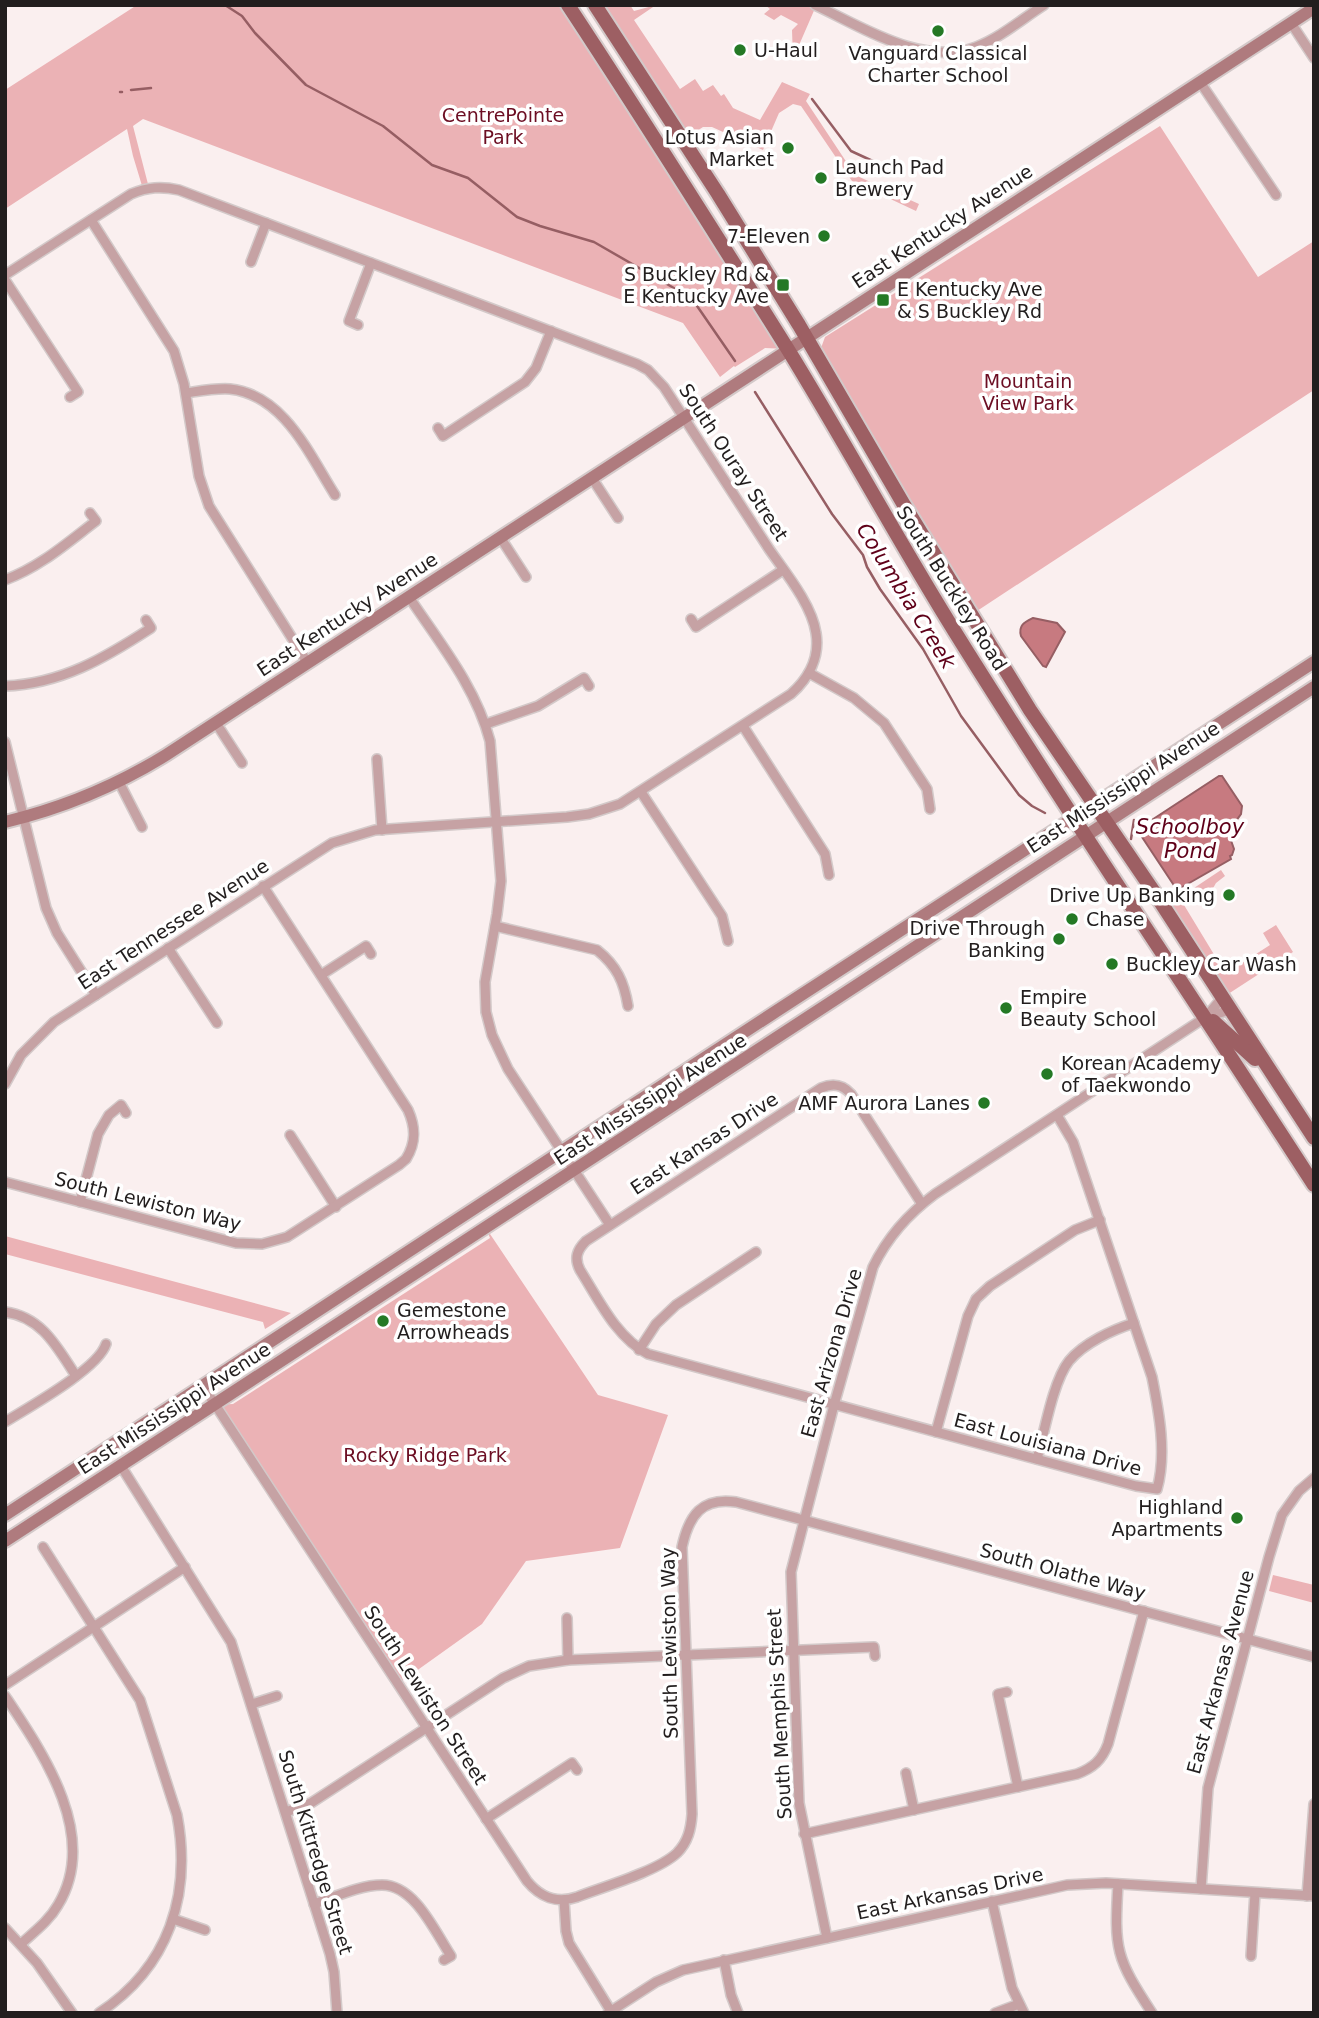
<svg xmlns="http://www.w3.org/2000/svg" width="1319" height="2018" font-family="'DejaVu Sans',sans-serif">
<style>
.green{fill:#ebb2b5}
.water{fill:#c77a80;stroke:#965e63;stroke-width:2}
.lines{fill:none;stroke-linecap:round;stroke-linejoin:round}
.stream{stroke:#965e63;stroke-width:2.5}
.street-casing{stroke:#d3c9c9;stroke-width:12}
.secondary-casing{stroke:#d3c9c9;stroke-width:16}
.primary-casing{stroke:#d3c9c9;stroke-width:18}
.street{stroke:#c6a2a4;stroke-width:9}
.secondary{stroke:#af7b7e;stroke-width:12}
.primary{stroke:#9d5f63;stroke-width:14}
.poi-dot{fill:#247925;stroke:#fff;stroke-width:2.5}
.labels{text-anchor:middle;stroke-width:7;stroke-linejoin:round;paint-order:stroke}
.poi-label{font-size:19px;fill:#221e1e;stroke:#fff;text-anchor:start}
.park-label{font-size:19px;fill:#6c0e23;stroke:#fff}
.street-label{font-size:19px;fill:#221e1e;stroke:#fff}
.water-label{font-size:21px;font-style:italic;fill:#5f0019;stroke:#fff}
</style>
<rect width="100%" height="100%" fill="#faefef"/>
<g class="green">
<path d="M137 5H568L788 349 765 348 735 367 734 366 720 377 683 323 143 119 133 126 149 188 143 189 133 156 127 129 5 209V90Z"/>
<path d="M595 5H630L634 11 656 5 634 20 680 89 695 79 703 91 713 85 721 96 724 94 733 108 760 120 782 82 810 94 806 101 855 175 919 204 916 211 852 181 801 106 793 104 779 113 763 150 712 127H703L683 140Z"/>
<path d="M765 5 816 6 793 59 792 30 798 24 781 15 774 20 764 14 770 9Z"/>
<path d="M1160 126 1258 277 1314 241V390L977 611 931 539 821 348 825 337Z"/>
<path d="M1221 870 1225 876 1216 883 1212 890 1210 888 1184 905 1221 966 1228 972 1270 945 1263 933 1276 925 1293 952 1222 998 1164 908Z"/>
<path d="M486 1228 598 1395 668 1415 620 1548 526 1561 482 1624 398 1684 215 1405 233 1404 490 1238Z"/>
<path d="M5 1236 291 1313 265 1329 263 1322 5 1254Z"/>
<path d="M1273 1575 1314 1585V1603L1269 1591Z"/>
</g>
<g class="water">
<path d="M1033 618 1057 623 1065 632 1046 667 1043 666 1021 636C1018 625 1025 622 1033 618Z"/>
<path d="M1219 776H1222L1242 806 1241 814 1228 832 1234 849 1232 855 1230 856 1231 859 1177 890 1140 834 1141 827Z"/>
</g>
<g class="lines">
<g class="stream">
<path d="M225 5 242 16 255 33 306 85 383 126 432 165 468 178 517 217 540 226 594 242 679 291 695 303 735 361"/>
<path d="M131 90 151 88"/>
<path d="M120 92H122"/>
<path d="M812 99 851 151 877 163"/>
<path d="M755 392 832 514 863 555 867 567 880 589 923 649 961 716 1019 795 1032 806 1045 813"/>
<path d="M1131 839 1134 820"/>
</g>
<defs>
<g id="street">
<path d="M815 5C862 27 923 67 976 47 1000 38 1022 19 1044 5"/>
<path d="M1291 23 1314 58"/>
<path d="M1200 82 1276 195"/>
<path d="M91 220 174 351 184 384 199 476 209 506 307 662"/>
<path d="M251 262 266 223"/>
<path d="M5 275 131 194C148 187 161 186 179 190L637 364 648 370 664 387C699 441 734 495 769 549 785 572 812 605 816 633 820 657 809 678 791 694L620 804 589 814 567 817 375 830 332 843 54 1022 21 1055 5 1084"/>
<path d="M5 280 78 392 70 397"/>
<path d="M358 325 349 321 371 263"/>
<path d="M186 393C200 391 215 388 230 389 284 395 309 454 335 495"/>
<path d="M438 428 443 436 525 382 536 368 551 331"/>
<path d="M592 478 618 518"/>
<path d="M500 537 526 577"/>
<path d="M5 580C40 567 67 543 96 521L90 513"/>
<path d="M409 597C439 642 476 687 490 741L501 881 497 914 485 982 486 1012 492 1035 508 1069 610 1225"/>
<path d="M691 619 696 627 783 570"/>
<path d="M809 673 854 698 884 723 927 789 930 809"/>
<path d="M5 686C61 684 105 658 151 628L146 620"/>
<path d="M216 723 242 763"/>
<path d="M486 724 538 706 584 678 589 686"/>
<path d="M743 726 825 854 829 875"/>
<path d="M5 742 46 908 57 933 96 995"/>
<path d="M377 759 382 830"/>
<path d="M119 782 142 827"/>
<path d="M641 792 722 916 728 941"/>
<path d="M495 926 597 950C617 966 624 982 628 1006"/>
<path d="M168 948 217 1023"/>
<path d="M321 975 366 946 371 954"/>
<path d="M1206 1017 1222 998"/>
<path d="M290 1135 336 1207"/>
<path d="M5 1182 236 1243 262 1244 287 1237 399 1165 406 1159C416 1143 416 1128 408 1110L263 886"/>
<path d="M80 1202 98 1134 109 1115 121 1105 126 1113"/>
<path d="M922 1204 851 1094C842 1084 833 1083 821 1088L586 1241C577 1250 574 1258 580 1270 599 1300 616 1337 648 1354L1136 1486 1157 1489C1167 1454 1159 1412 1152 1377L1073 1142 1057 1115"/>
<path d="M5 1312C42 1317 57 1347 76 1376"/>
<path d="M639 1350 656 1324 676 1305 756 1252"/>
<path d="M203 1386 527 1881C540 1897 557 1904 577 1897 603 1887 658 1871 677 1853 688 1842 691 1829 692 1814L682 1547C689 1515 702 1497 736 1502L1314 1657"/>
<path d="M5 1422C29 1407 98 1369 106 1344"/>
<path d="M936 1432 968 1316 976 1299 990 1286 1075 1230 1100 1220"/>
<path d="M1037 1459C1044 1434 1053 1381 1069 1361 1084 1343 1112 1330 1134 1323"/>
<path d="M121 1466 231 1642 330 1954 334 1972 337 2013"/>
<path d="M43 1547 140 1700 177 1815C192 1895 169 1967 99 2013"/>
<path d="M567 1618 568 1660"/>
<path d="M5 1685 185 1567"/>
<path d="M1007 1692 998 1694 1018 1787"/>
<path d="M5 1696C43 1753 100 1836 58 1905 49 1921 34 1932 21 1944"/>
<path d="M252 1704 277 1696"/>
<path d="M906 1773 914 1810"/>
<path d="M286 1812 311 1803 503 1678 529 1666 568 1660 874 1647 875 1656"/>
<path d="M486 1819 572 1763 577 1770"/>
<path d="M804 1834 1077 1774C1093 1768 1102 1760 1108 1744L1144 1611"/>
<path d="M1118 1884C1114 1950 1116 1958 1152 2013"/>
<path d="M1201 1889 1208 1788 1269 1557 1282 1515 1299 1491 1314 1478"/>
<path d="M1307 1896 1314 1804"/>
<path d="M564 1900 566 1931 569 1943 612 2013"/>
<path d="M992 1901 1012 1988 1024 2013"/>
<path d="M314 1904C335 1897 360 1885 382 1885 415 1885 435 1932 451 1956L444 1960"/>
<path d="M173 1919 205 1930"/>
<path d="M5 1928 37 1963 72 2013"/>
<path d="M827 1938 799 1803 791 1572 834 1405 873 1267C888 1236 908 1214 935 1194L1206 1017 1230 1010"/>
<path d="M1251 1956 1255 1893"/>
<path d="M724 1960 731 1995 738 2013"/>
<path d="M608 2013 656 1982 683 1970 1067 1885 1106 1883 1314 1896"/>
<path d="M995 2013 1019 2004"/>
</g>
<g id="secondary">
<path d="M5 822C63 808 116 786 166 755L1314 8"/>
<path d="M5 1515C442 1231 876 944 1314 662"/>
<path d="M5 1541 1314 687"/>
</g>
<g id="primary">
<path d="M568 5C643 119 715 233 787 348 845 442 897 539 955 632 1071 819 1195 1000 1314 1185"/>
<path d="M595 5 718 194 799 325 904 505 1030 710 1156 895 1314 1138"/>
<path d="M1213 1021 1255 1059"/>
</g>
</defs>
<use href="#street" class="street-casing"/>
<use href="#secondary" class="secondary-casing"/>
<use href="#primary" class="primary-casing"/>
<use href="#street" class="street"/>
<use href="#secondary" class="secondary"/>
<use href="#primary" class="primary"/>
</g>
<g class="poi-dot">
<circle cx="938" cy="31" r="7"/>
<circle cx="740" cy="50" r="7"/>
<circle cx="788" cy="148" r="7"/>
<circle cx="821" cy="178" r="7"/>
<circle cx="824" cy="236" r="7"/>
<rect x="776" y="278" width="14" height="14" rx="3.5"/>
<rect x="876" y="293" width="14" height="14" rx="3.5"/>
<circle cx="1229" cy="895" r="7"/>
<circle cx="1072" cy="919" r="7"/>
<circle cx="1059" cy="939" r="7"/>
<circle cx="1112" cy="964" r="7"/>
<circle cx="1006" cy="1008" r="7"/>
<circle cx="1047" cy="1074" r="7"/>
<circle cx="984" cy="1103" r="7"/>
<circle cx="383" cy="1321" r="7"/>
<circle cx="1237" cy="1518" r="7"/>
</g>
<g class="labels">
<g class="poi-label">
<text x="754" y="57">U-Haul</text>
<text x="938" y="60" text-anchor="middle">Vanguard Classical<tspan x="938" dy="22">Charter School</tspan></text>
<text x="774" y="144" text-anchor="end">Lotus Asian<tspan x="774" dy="22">Market</tspan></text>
<text x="835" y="174">Launch Pad<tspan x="835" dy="22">Brewery</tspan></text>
<text x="810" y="243" text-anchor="end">7-Eleven</text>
<text x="769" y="281" text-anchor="end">S Buckley Rd &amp;<tspan x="769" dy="22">E Kentucky Ave</tspan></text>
<text x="897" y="296">E Kentucky Ave<tspan x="897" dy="22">&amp; S Buckley Rd</tspan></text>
<text x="1215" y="902" text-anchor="end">Drive Up Banking</text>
<text x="1086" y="926">Chase</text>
<text x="1045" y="935" text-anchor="end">Drive Through<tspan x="1045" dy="22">Banking</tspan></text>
<text x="1126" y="971">Buckley Car Wash</text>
<text x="1020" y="1004">Empire<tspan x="1020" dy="22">Beauty School</tspan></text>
<text x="1061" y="1070">Korean Academy<tspan x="1061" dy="22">of Taekwondo</tspan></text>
<text x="970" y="1110" text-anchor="end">AMF Aurora Lanes</text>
<text x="397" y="1317">Gemestone<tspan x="397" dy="22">Arrowheads</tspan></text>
<text x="1223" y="1514" text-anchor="end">Highland<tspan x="1223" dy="22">Apartments</tspan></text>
</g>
<g class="park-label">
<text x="503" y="122">CentrePointe<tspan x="503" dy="22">Park</tspan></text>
<text x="1028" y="388">Mountain<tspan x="1028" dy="22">View Park</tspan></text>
<text x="425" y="1462">Rocky Ridge Park</text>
</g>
<g class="street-label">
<text transform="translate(942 226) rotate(-33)" y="7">East Kentucky Avenue</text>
<text transform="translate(734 462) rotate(57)" y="7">South Ouray Street</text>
<text transform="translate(952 588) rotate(58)" y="7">South Buckley Road</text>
<text transform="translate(347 614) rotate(-33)" y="7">East Kentucky Avenue</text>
<text transform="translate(1123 787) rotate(-33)" y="7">East Mississippi Avenue</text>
<text transform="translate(173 924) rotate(-33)" y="7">East Tennessee Avenue</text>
<text transform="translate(650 1099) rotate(-33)" y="7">East Mississippi Avenue</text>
<text transform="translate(704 1143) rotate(-33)" y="7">East Kansas Drive</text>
<text transform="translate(148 1201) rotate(14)" y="7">South Lewiston Way</text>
<text transform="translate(831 1353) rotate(-74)" y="7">East Arizona Drive</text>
<text transform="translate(174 1408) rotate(-33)" y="7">East Mississippi Avenue</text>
<text transform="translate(1048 1444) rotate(15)" y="7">East Louisiana Drive</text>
<text transform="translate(1063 1571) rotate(15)" y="7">South Olathe Way</text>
<text transform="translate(669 1643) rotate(-91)" y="7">South Lewiston Way</text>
<text transform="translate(1220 1672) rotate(-75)" y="7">East Arkansas Avenue</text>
<text transform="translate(426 1695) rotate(57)" y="7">South Lewiston Street</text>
<text transform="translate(779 1714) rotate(-93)" y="7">South Memphis Street</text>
<text transform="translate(316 1852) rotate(73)" y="7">South Kittredge Street</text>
<text transform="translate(950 1893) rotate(-12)" y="7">East Arkansas Drive</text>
</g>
<g class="water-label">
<text transform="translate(906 596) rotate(58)" y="7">Columbia Creek</text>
<text x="1190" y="834">Schoolboy<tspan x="1190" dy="24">Pond</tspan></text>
</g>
</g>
<rect width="1319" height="2018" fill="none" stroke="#221e1e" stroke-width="14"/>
</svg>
